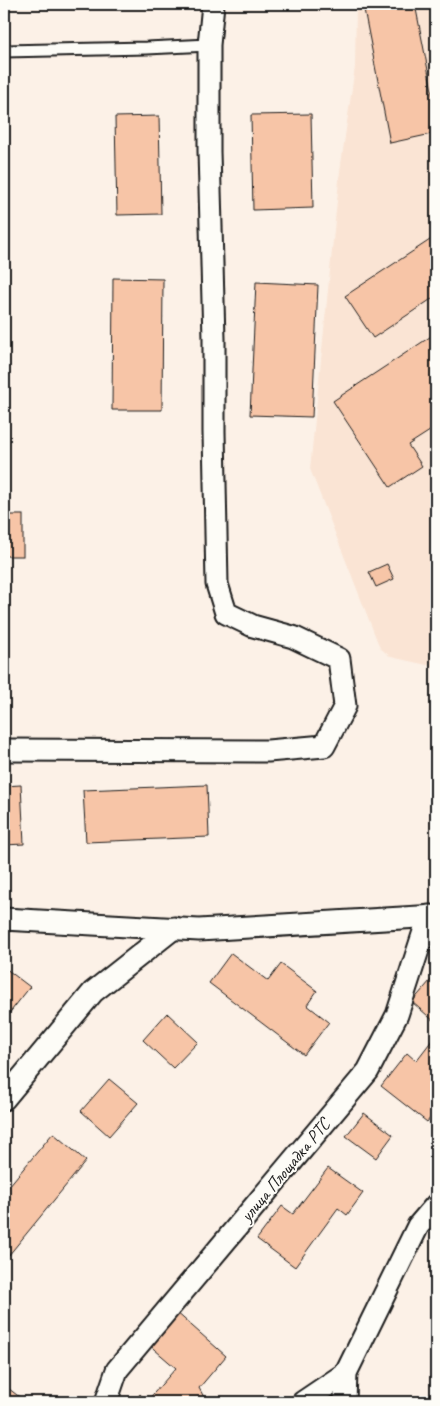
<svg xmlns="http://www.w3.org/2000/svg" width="440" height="1406" font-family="Caveat,sans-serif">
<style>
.built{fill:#fae4d4}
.building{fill:#f7c5a7;stroke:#1c1c1c}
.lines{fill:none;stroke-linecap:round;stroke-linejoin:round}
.service-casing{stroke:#1c1c1c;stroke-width:15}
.minor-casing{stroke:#1c1c1c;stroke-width:25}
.service{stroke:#fdfcf7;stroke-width:11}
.minor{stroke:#fdfcf7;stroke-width:21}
.labels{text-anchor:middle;stroke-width:4;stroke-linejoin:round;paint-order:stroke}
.street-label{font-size:18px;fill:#1c1c1c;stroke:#fdfcf7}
</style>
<rect width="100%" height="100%" fill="#fcf1e7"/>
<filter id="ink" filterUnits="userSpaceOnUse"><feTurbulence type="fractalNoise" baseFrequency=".02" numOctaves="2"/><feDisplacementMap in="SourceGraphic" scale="10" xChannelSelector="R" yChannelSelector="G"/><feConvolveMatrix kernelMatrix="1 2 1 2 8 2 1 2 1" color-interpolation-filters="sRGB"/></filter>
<g filter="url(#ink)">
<path class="built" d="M356 4H436V667L391 657 380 648 310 469 340 171 355 67Z"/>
<g class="building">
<path d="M363 4H415L436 111V133L390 143Z"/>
<path d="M311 114 313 208 253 210 251 115Z"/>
<path d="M159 116 161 214 117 215 115 117Z"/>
<path d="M436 236V296L373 338 345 296Z"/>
<path d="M113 278 163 279 162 410H112Z"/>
<path d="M256 282 318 285 312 417 250 415Z"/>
<path d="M436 333V427L408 445 422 466 390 487 333 401Z"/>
<rect x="4" y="515" width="19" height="41"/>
<path d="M387 564 394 579 376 587 369 572Z"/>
<path d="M21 785 24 844 4 845V786Z"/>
<path d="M207 785 209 837 86 842 83 790Z"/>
<path d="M231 953 268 981 281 964 317 991 307 1005 329 1022 304 1055 209 983Z"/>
<path d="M5 968 30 987 4 1020V970Z"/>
<path d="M436 974V1023L412 1002Z"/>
<path d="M167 1013 198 1042 173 1068 143 1040Z"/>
<path d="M436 1035V1091L432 1097 436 1100V1111L427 1122 381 1086 407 1053 416 1061Z"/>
<path d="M109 1079 138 1103 109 1136 81 1111Z"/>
<path d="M364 1113 393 1135 376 1158 346 1136Z"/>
<path d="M53 1133 86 1161 4 1261V1192Z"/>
<path d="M328 1168 363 1193 347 1215 338 1208 295 1267 257 1239 282 1206 293 1214Z"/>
<path d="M175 1311 226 1356 199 1388 205 1399 202 1402H133L140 1394 147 1401 176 1368 147 1343Z"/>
<path d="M4 1385 26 1402H4Z"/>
</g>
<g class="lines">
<defs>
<path id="service" d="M4 51 147 48 209 45"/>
<g id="minor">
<path d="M4 750 268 751 324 746 345 706 339 659 293 637 253 626 226 613 217 584 214 432V339L209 151V45L213 4"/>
<path d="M4 919 199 930 436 916"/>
<path d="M4 1099 93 992 174 928"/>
<path d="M106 1402 117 1370 368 1071 397 1015 429 916"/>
<path d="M303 1402 346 1373"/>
<path d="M345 1402 346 1373 418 1226 436 1205"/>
</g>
</defs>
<use href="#service" class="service-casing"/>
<use href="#minor" class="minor-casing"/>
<use href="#service" class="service"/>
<use href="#minor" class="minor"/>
</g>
</g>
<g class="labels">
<g class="street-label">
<text transform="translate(285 1170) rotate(-50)" y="6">улица Площадка РТС</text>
</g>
</g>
<rect width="440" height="1406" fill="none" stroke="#fdfcf7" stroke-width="20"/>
<rect x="10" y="10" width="420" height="1386" fill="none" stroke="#1c1c1c" stroke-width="2" filter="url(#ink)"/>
</svg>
